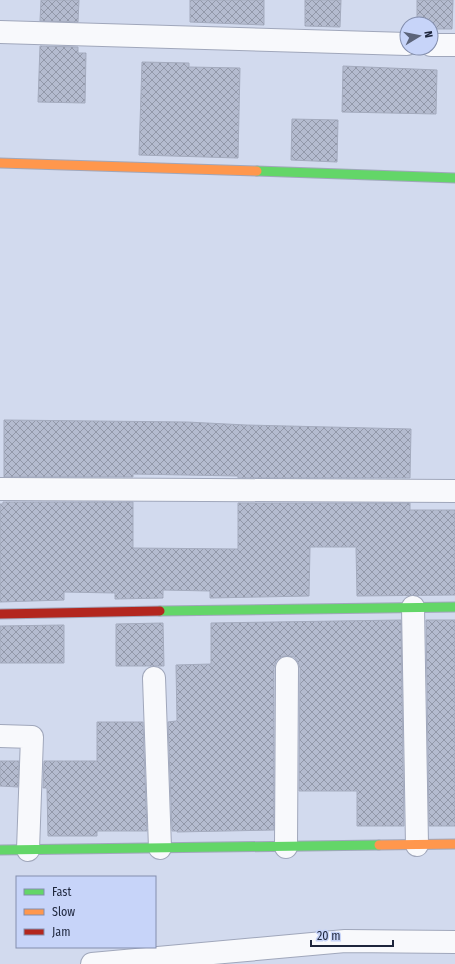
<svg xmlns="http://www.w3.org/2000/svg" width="455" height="964" font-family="'Fira Sans Condensed',sans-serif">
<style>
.building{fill:url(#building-cross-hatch);stroke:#a4abbe}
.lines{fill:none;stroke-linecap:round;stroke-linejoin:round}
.street-casing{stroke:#a0a7bb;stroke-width:24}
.fast-casing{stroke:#a0a7bb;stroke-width:11}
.slow-casing{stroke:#a0a7bb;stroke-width:11}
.jam-casing{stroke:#a0a7bb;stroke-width:11}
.street{stroke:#f8f9fc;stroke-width:22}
.fast{stroke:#63d668;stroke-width:9}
.slow{stroke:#ff974d;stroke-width:9}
.jam{stroke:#b3261e;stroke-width:9}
</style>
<defs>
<pattern id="building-cross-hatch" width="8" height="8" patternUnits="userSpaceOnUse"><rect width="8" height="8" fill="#b4bbcf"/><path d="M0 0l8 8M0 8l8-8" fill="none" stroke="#9298a9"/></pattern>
</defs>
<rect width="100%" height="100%" fill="#d2daee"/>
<g class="building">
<path d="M41 0H79L78 22 40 21Z"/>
<path d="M190 0H264V25L190 22Z"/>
<path d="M305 0H341L340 27 305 26Z"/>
<path d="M417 0H453L452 29H431V24H417Z"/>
<path d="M40 46 78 47V53H86L85 103 38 102Z"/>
<path d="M142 62 189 63V67L240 68 238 158 139 155Z"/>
<path d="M343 66 437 70 436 114 342 112Z"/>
<path d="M292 119 338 120 337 162 291 160Z"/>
<path d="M4 420 187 422 246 425 411 429 410 478H238V476L133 474V477H4Z"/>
<path d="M3 502H133V548L238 549V503H410V510H455V595L357 596 356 547H310L309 596 210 598V591L163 590V598L115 599V593L64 592V600L0 602V504H3Z"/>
<path d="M401 620 404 826H357V791H299L300 668 298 662 294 657 287 656 281 657 276 661 274 668V830L177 832V831H172L168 722 176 721 177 720 176 665 211 664V623Z"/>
<path d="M426 620H455V826H429Z"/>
<path d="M163 623 164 666H116V624Z"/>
<path d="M64 625V663H0V626Z"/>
<path d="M97 722H143L147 831H97V836H48L47 788H43L44 761H97Z"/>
<path d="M0 761H19L18 787 0 786Z"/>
</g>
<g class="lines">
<defs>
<g id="street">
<path d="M0 32 407 44"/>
<path d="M431 45H455"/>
<path d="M0 489 455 491"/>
<path d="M413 607 417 845"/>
<path d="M154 678 160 848"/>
<path d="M0 736 32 737 28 850"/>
<path d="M286 847 287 668"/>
<path d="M92 964 345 941 455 942"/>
</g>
<g id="fast">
<path d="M257 171 455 178"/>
<path d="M160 611 455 607"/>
<path d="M0 850 379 845"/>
</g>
<g id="slow">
<path d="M0 163 257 171"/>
<path d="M379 845 455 844"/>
</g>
<path id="jam" d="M0 614 160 611"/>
</defs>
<use href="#street" class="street-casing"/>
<use href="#fast" class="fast-casing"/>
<use href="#slow" class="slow-casing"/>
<use href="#jam" class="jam-casing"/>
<use href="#street" class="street"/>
<use href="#fast" class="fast"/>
<use href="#slow" class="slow"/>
<use href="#jam" class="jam"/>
</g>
<rect x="16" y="876" width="140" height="72" fill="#c7d4f9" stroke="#838ead"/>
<rect x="24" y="889" width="20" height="6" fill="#63d668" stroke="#838ead"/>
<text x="52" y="896" font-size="12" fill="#1d253c">Fast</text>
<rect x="24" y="909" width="20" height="6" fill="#ff974d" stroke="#838ead"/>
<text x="52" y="916" font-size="12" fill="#1d253c">Slow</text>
<rect x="24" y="929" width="20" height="6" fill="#b3261e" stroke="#838ead"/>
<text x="52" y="936" font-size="12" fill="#1d253c">Jam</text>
<g transform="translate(419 36) rotate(80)"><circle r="19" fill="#c7d4f9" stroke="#838ead"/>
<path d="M0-3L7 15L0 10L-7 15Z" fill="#5c647a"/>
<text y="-6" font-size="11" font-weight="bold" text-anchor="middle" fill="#1d253c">N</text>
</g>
<path d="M311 940v6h82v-6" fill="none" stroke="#1d253c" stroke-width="2"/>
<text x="317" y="940" font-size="12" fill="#1d253c" stroke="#c7d4f9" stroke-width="3" paint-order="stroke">20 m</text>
</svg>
